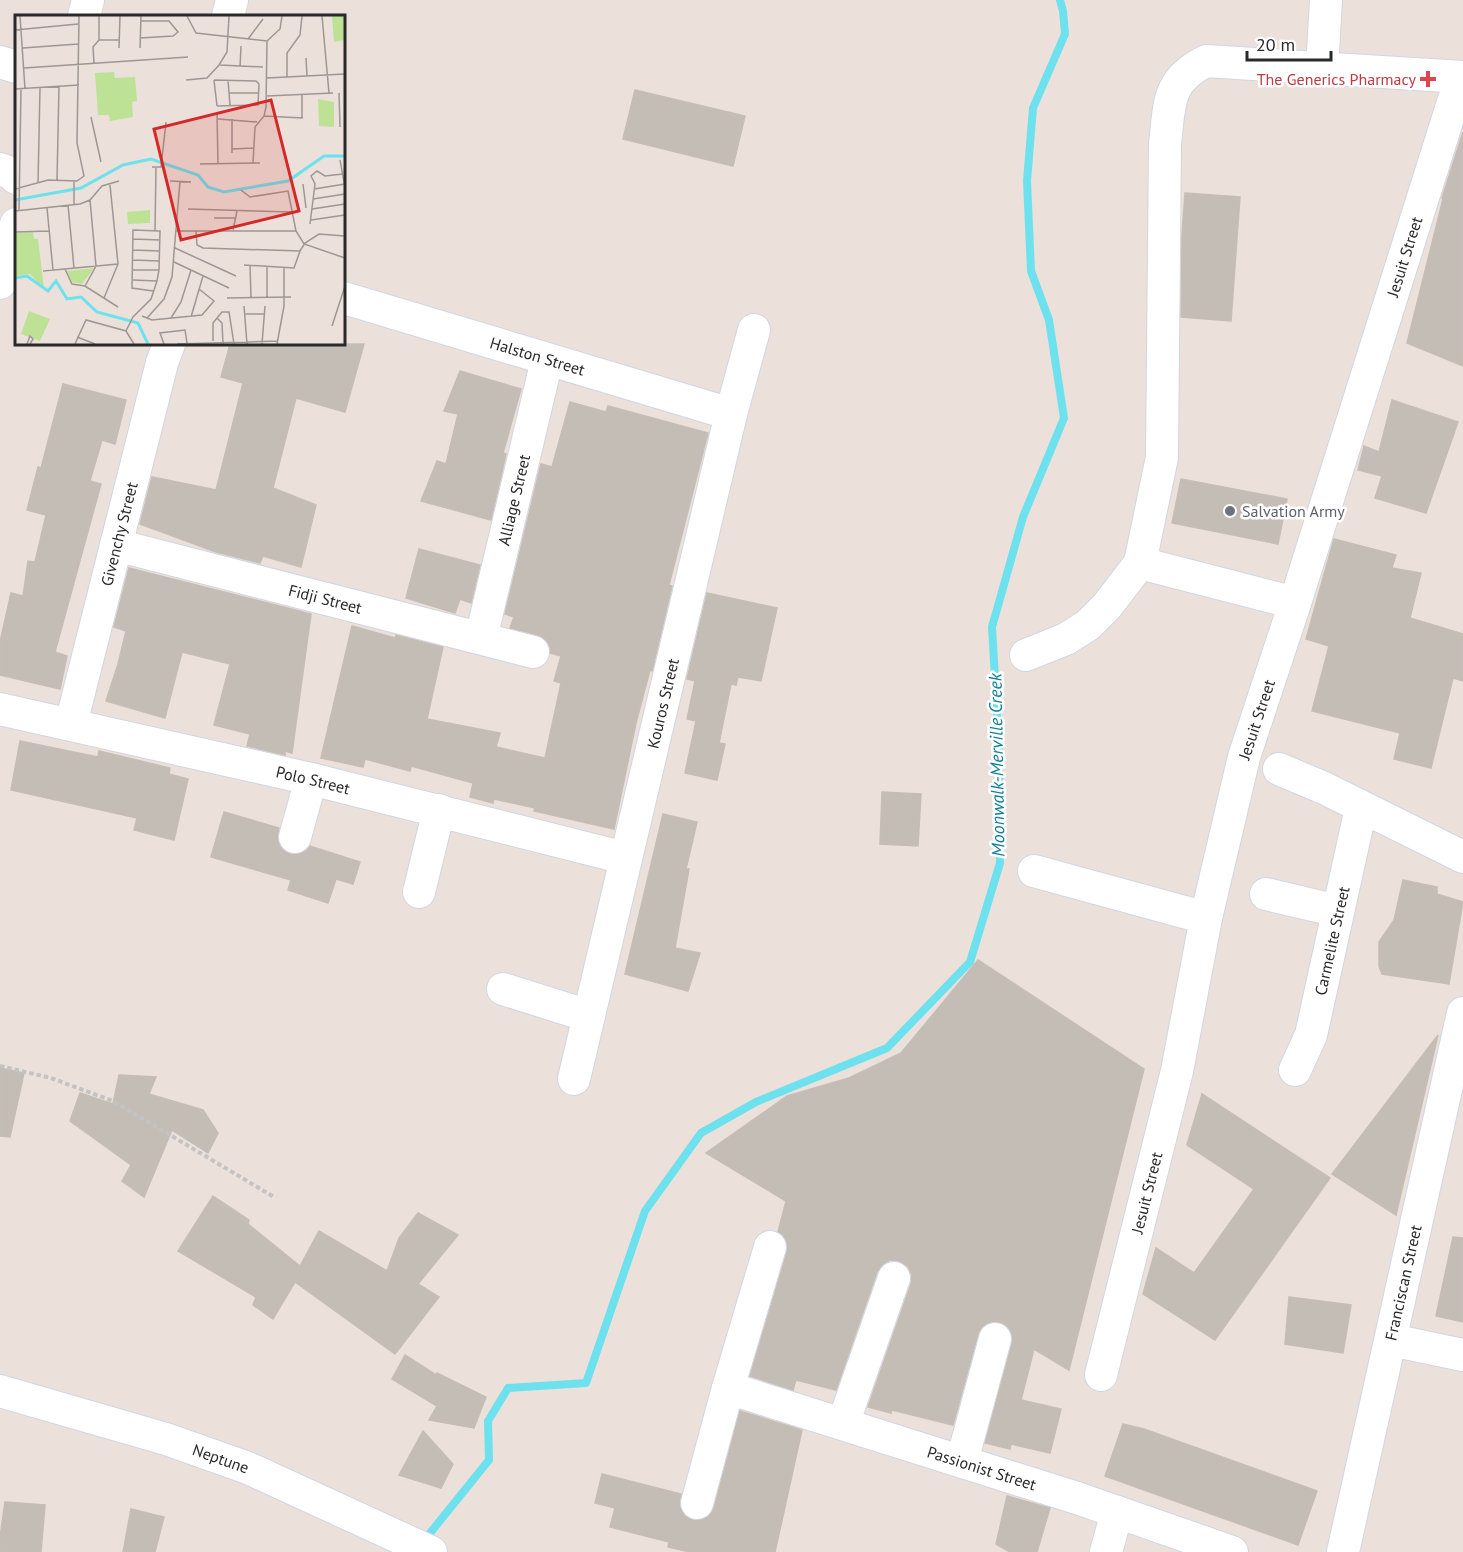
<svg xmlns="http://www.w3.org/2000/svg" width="1463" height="1552" font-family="'PT Sans',sans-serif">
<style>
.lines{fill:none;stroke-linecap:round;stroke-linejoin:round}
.stream{stroke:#6de1ee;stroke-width:8}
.building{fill:#c4bdb6;stroke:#c6bdb4;stroke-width:1.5}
.minor-casing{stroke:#d0d6e2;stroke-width:34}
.path{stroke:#c3c3c3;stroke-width:4;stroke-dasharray:4.5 3;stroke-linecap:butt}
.minor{stroke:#fff;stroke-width:32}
.health-dot{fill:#e0444e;stroke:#fff;stroke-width:2}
.worship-dot{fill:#6b7280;stroke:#fff;stroke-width:2}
.labels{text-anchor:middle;stroke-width:5;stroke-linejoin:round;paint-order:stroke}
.health-label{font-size:16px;fill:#be3a42;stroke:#fff;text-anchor:end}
.street-label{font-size:16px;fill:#292929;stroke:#fff}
.worship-label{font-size:16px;fill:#5b616d;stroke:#fff;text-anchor:start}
.water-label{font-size:18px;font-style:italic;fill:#0d8098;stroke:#fff}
.inset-river{fill:none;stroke:#6de1ee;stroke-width:3}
.inset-road{fill:none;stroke:#9d9793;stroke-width:1.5}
.view{fill:#d62828;fill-opacity:0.15;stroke:#d62828;stroke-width:3}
.inset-edge{fill:none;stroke:#292929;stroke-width:3}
</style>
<rect width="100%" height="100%" fill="#ebe1da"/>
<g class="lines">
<path class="stream" d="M422 1543 489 1460 488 1421 508 1388 586 1383 645 1211 701 1133 756 1102 887 1048 970 962 1000 863 999 748 992 627 1023 517 1064 418 1049 320 1031 271 1027 181 1033 108 1065 34 1063 11 1060 0"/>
</g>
<g class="building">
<path d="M635 90 745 116 733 166 623 139Z"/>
<path d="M1463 132V366L1407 343 1443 199 1442 198Z"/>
<path d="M1185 193 1240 197 1231 321 1181 317 1182 235Z"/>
<path d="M230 344H364L345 412 296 398 273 488 316 505 301 567 263 556 260 563 216 552 140 524 152 477 216 490 243 383 221 377Z"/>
<path d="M460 371 521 389 503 453 506 454 491 520 421 501 437 461 446 464 458 414 444 411Z"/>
<path d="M63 384 126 400 115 444 102 440 90 481 101 484 55 652 67 656 60 689 0 675V642L11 593 23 596 28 561 35 562 46 515 27 510 38 467 41 468Z"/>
<path d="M1392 400 1458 422 1426 513 1375 498 1382 476 1358 470 1364 446 1379 452Z"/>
<path d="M570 402 606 412 608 406 708 433 669 585 672 586 652 671 650 670 636 723 614 829 534 811 535 808 494 799 493 803 470 797 473 783 411 766 410 771 365 759 363 767 321 758 352 626 395 638 396 635 443 647 427 719 500 733 496 747 545 758 561 683 554 681 561 656 550 653V647L546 640 538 635 510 628 514 617 505 614 541 464 552 467Z"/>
<path d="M1181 479 1287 499 1278 544 1172 523Z"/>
<path d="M1334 539 1396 555 1392 568 1421 573 1410 618 1463 634V681L1453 678 1431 768 1394 759 1400 733 1312 711 1329 646 1306 639Z"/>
<path d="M419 549 480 565 471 603 460 599 455 613 406 598Z"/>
<path d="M129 568 311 614 292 753 285 751V755L247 746 250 734 214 725 230 664 182 652 165 718 106 701 118 664 126 631 114 627Z"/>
<path d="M707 593 777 608 761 681 738 677 736 685 731 684 719 743 725 744 717 780 685 773 696 721 687 719 695 681 687 679Z"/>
<path d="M20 741 98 757 99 751 170 768 169 774 188 779 174 840 134 830 137 818 11 790Z"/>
<path d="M882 792 921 794 918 846 880 844Z"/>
<path d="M224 812 279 828 278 842 282 849 290 854H300L310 846 360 862 353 884 336 879 328 903 288 890 291 880 211 857Z"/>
<path d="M663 814 697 822 686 869H689L675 948 700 953 688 991 625 974Z"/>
<path d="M1403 880 1437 887V894L1463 902 1449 984 1382 974 1379 966V942L1394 920Z"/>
<path d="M978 960 1144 1069 1069 1370 1034 1349 1021 1400 1061 1409 1050 1453 1011 1444 1010 1449 985 1443 1012 1343V1335L1008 1327 999 1322H991L983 1326 978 1334 953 1425 892 1410 891 1413 868 1407 911 1284 912 1275 908 1267 899 1261 890 1260 883 1264 877 1272 836 1390 796 1380 793 1390 750 1376 787 1252V1242L783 1235 778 1232 786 1201 706 1153 787 1096 849 1078 901 1053Z"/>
<path d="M1438 1035 1396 1215 1332 1174Z"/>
<path d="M0 1068 24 1073 10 1137 0 1136Z"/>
<path d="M119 1075 156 1077 149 1094 203 1110 218 1133 208 1153 172 1130 144 1197 122 1181 131 1165 70 1121 80 1093 113 1104Z"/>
<path d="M1202 1094 1330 1178 1215 1340 1143 1294 1156 1248 1194 1273 1254 1189 1187 1145Z"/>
<path d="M213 1196 249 1220 248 1224 300 1266 319 1231 387 1271 399 1238 418 1213 458 1235 418 1284 439 1297 395 1354 295 1282 273 1319 253 1305 256 1297 178 1251Z"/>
<path d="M1453 1237 1463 1238V1322L1436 1316Z"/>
<path d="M1289 1297 1351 1305 1343 1353 1285 1344Z"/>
<path d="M405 1355 436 1375 437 1373 486 1397 474 1428 429 1420 437 1406 392 1379Z"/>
<path d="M740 1411 802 1430 775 1552H690L668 1547 669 1542 610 1527 615 1508 595 1503 602 1474 681 1494 680 1507 685 1516 692 1520H701L709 1516 714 1508Z"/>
<path d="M1123 1424 1144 1429 1317 1491 1298 1545 1105 1476Z"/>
<path d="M423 1431 453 1464 441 1488 399 1475Z"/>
<path d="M1007 1496 1050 1508 1037 1552H1010L996 1544Z"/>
<path d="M5 1502 45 1505 41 1552H0V1537Z"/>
<path d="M131 1509 164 1517 155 1552H123Z"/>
</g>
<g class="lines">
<defs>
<g id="minor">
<path d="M84 16 88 0"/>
<path d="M228 16 232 0"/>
<path d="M0 62 16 67"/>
<path d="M1322 69 1326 0"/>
<path d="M0 169 11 173 16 178"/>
<path d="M0 283 16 224"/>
<path id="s1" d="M344 298 731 414"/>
<path id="s2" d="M116 545 533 652"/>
<path d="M1140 563 1295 603"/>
<path id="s3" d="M481 638 547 360"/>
<path d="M1026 655 1066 639 1088 625 1107 606 1140 563 1162 457 1165 143C1170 104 1166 81 1206 61L1463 77"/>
<path id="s4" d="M0 709 311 779 625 858"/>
<path id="s5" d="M71 724 162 363 169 344"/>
<path d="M1279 769 1324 788 1463 857"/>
<path d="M295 837 311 779"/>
<path d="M1034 871 1206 918"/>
<path d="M419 892 439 810"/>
<path d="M1266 894 1338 911"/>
<path d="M503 989 589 1016"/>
<path id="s6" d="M1295 1070 1311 1035 1361 808"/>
<path id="s7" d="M574 1079 731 414 754 330"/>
<path d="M1391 1340 1463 1355"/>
<path id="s8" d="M1101 1375 1177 1071 1206 918 1244 757 1295 603 1461 77"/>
<path id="s9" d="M728 1388 1077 1498 1232 1552"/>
<path id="s10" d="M0 1391 166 1439 248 1468 431 1552"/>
<path d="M843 1424 894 1278"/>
<path d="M962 1461 995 1339"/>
<path d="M697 1503 728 1388 770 1247"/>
<path d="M1106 1552 1117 1512"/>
<path id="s11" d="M1343 1552 1463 1013"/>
</g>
</defs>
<use href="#minor" class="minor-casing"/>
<path class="path" d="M0 1066 51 1078 113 1101 274 1197"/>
<use href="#minor" class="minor"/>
</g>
<path class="health-dot" d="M1425 70h6v6h6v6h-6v6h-6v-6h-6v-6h6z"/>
<circle class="worship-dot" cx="1230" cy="511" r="6"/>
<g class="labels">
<g class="health-label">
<text x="1416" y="85">The Generics Pharmacy</text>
</g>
<g class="street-label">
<text dy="6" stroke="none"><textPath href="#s8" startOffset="1160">Jesuit Street</textPath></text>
<text dy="6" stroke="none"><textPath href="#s1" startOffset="202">Halston Street</textPath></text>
<text dy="6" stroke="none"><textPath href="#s3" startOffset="142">Alliage Street</textPath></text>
<text dy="6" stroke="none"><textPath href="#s5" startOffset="196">Givenchy Street</textPath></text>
<text dy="6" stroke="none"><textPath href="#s2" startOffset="216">Fidji Street</textPath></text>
<text dy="6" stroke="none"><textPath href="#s7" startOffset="386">Kouros Street</textPath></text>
<text dy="6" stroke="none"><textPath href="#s8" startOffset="674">Jesuit Street</textPath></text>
<text dy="6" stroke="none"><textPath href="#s4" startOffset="321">Polo Street</textPath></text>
<text dy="6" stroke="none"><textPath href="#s6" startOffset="135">Carmelite Street</textPath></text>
<text dy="6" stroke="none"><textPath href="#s8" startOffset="188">Jesuit Street</textPath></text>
<text dy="6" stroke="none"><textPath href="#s11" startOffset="276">Franciscan Street</textPath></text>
<text dy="6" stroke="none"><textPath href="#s10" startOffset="231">Neptune</textPath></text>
<text dy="6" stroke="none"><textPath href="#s9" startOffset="266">Passionist Street</textPath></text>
</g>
<g class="worship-label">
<text x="1242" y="517">Salvation Army</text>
</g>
<g class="water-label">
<text transform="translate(997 765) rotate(-91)" y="6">Moonwalk-Merville Creek</text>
</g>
</g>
<g transform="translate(15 15)">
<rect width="330" height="330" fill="#ebe1da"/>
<path d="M317 1H330L329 25 319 27ZM99 57 100 63 120 62 122 86 117 87 118 102 95 106 94 100H83L80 58ZM303 84 319 87V112L304 111ZM135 195V208L113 209 112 197ZM18 217 19 224H23L29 274 15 259 0 261V218ZM79 253 67 269 57 267 52 256ZM14 296 35 304 25 326 6 319Z" fill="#bde296"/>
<path class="inset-river" d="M0 185 66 173 108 150 136 144 183 160 193 172 209 177 273 166 309 141H330M0 263 12 261 33 276 41 266 52 284 66 282 82 297 123 308 133 329"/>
<path class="inset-road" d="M5 1 10 74M172 1 181 18 252 26M307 1 314 78M0 15 63 9M125 23 158 21 163 17 154 6H126M233 24 248 4M84 25V1M84 25H104M252 26 265 14 267 1M8 33 63 29M104 33 105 1M125 33 126 1M291 43 292 61M79 48 78 32 84 25M205 50 248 52M225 52 226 31M9 53 173 42M272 62V38L285 20 287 1M252 63 330 59M171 65 192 63 204 50 212 37 214 1M199 65 241 66 244 69 243 90 202 91M199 65 202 91M213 65 215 90M0 74 64 70M214 78H244M324 78 325 112M287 80V103M252 81 318 78M202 98 203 149M249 101 288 103M76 102 86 147M203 104 242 107M217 134 239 133M217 138V104M325 145 330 172M238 148 240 112 249 101 251 92 252 26M185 149 245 148M137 152H146L151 107M42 165 44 71M155 166 176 167M23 169 25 73M288 169 291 193M0 174 33 165 62 166 69 161 62 128 64 1M299 174 330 169M226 175 235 182 273 176 281 216 289 229 330 243M298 184 330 179M53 190 59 253M59 190V166M32 193 38 255M173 194 278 197M297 194 330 189M4 195 6 74M0 196 65 189 75 185 87 171 104 166M199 203H220M296 205 330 200M295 209 300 169 296 161 302 156 310 161 328 159M140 215 141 153M218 215 222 196M161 216H281M181 216 182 230 188 233 285 236 290 228 304 219 330 221M0 217 34 216M118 224 145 225M160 233 221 261M118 235 145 236M118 245 144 246M159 247 214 273M229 250 279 253 285 236M235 250 236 283M252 251V283M50 254 57 269 70 271 103 292M118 255H143M28 256 103 249M118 265 142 266M70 271 81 251 75 185M89 283 103 249 95 170M212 283 276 282M229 291 232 329M230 299H249M127 301 137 305 187 300 199 286 184 274M176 302 188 261M132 303 149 284 157 262 165 166M156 303 166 287 176 255M202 303 207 308 208 329M317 311 330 271M111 316 118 302 136 284 142 266 144 255 145 216 118 215 117 273 138 276M62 322 80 329M198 326V308L207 297H214L219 329M12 329 15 321 18 324 15 329M60 329 71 305 111 316 119 329M149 329 145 318 170 315 172 328M162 329 262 326M247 329 250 291M262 329 269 291V253"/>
<path class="view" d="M256 85 284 196 166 225 139 114Z"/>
<rect width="330" height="330" class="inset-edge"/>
</g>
<path d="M1247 51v9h84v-9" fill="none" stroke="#292929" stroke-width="3"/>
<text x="1256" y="51" font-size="18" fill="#292929" stroke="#ffffff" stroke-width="4.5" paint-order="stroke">20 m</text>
</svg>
